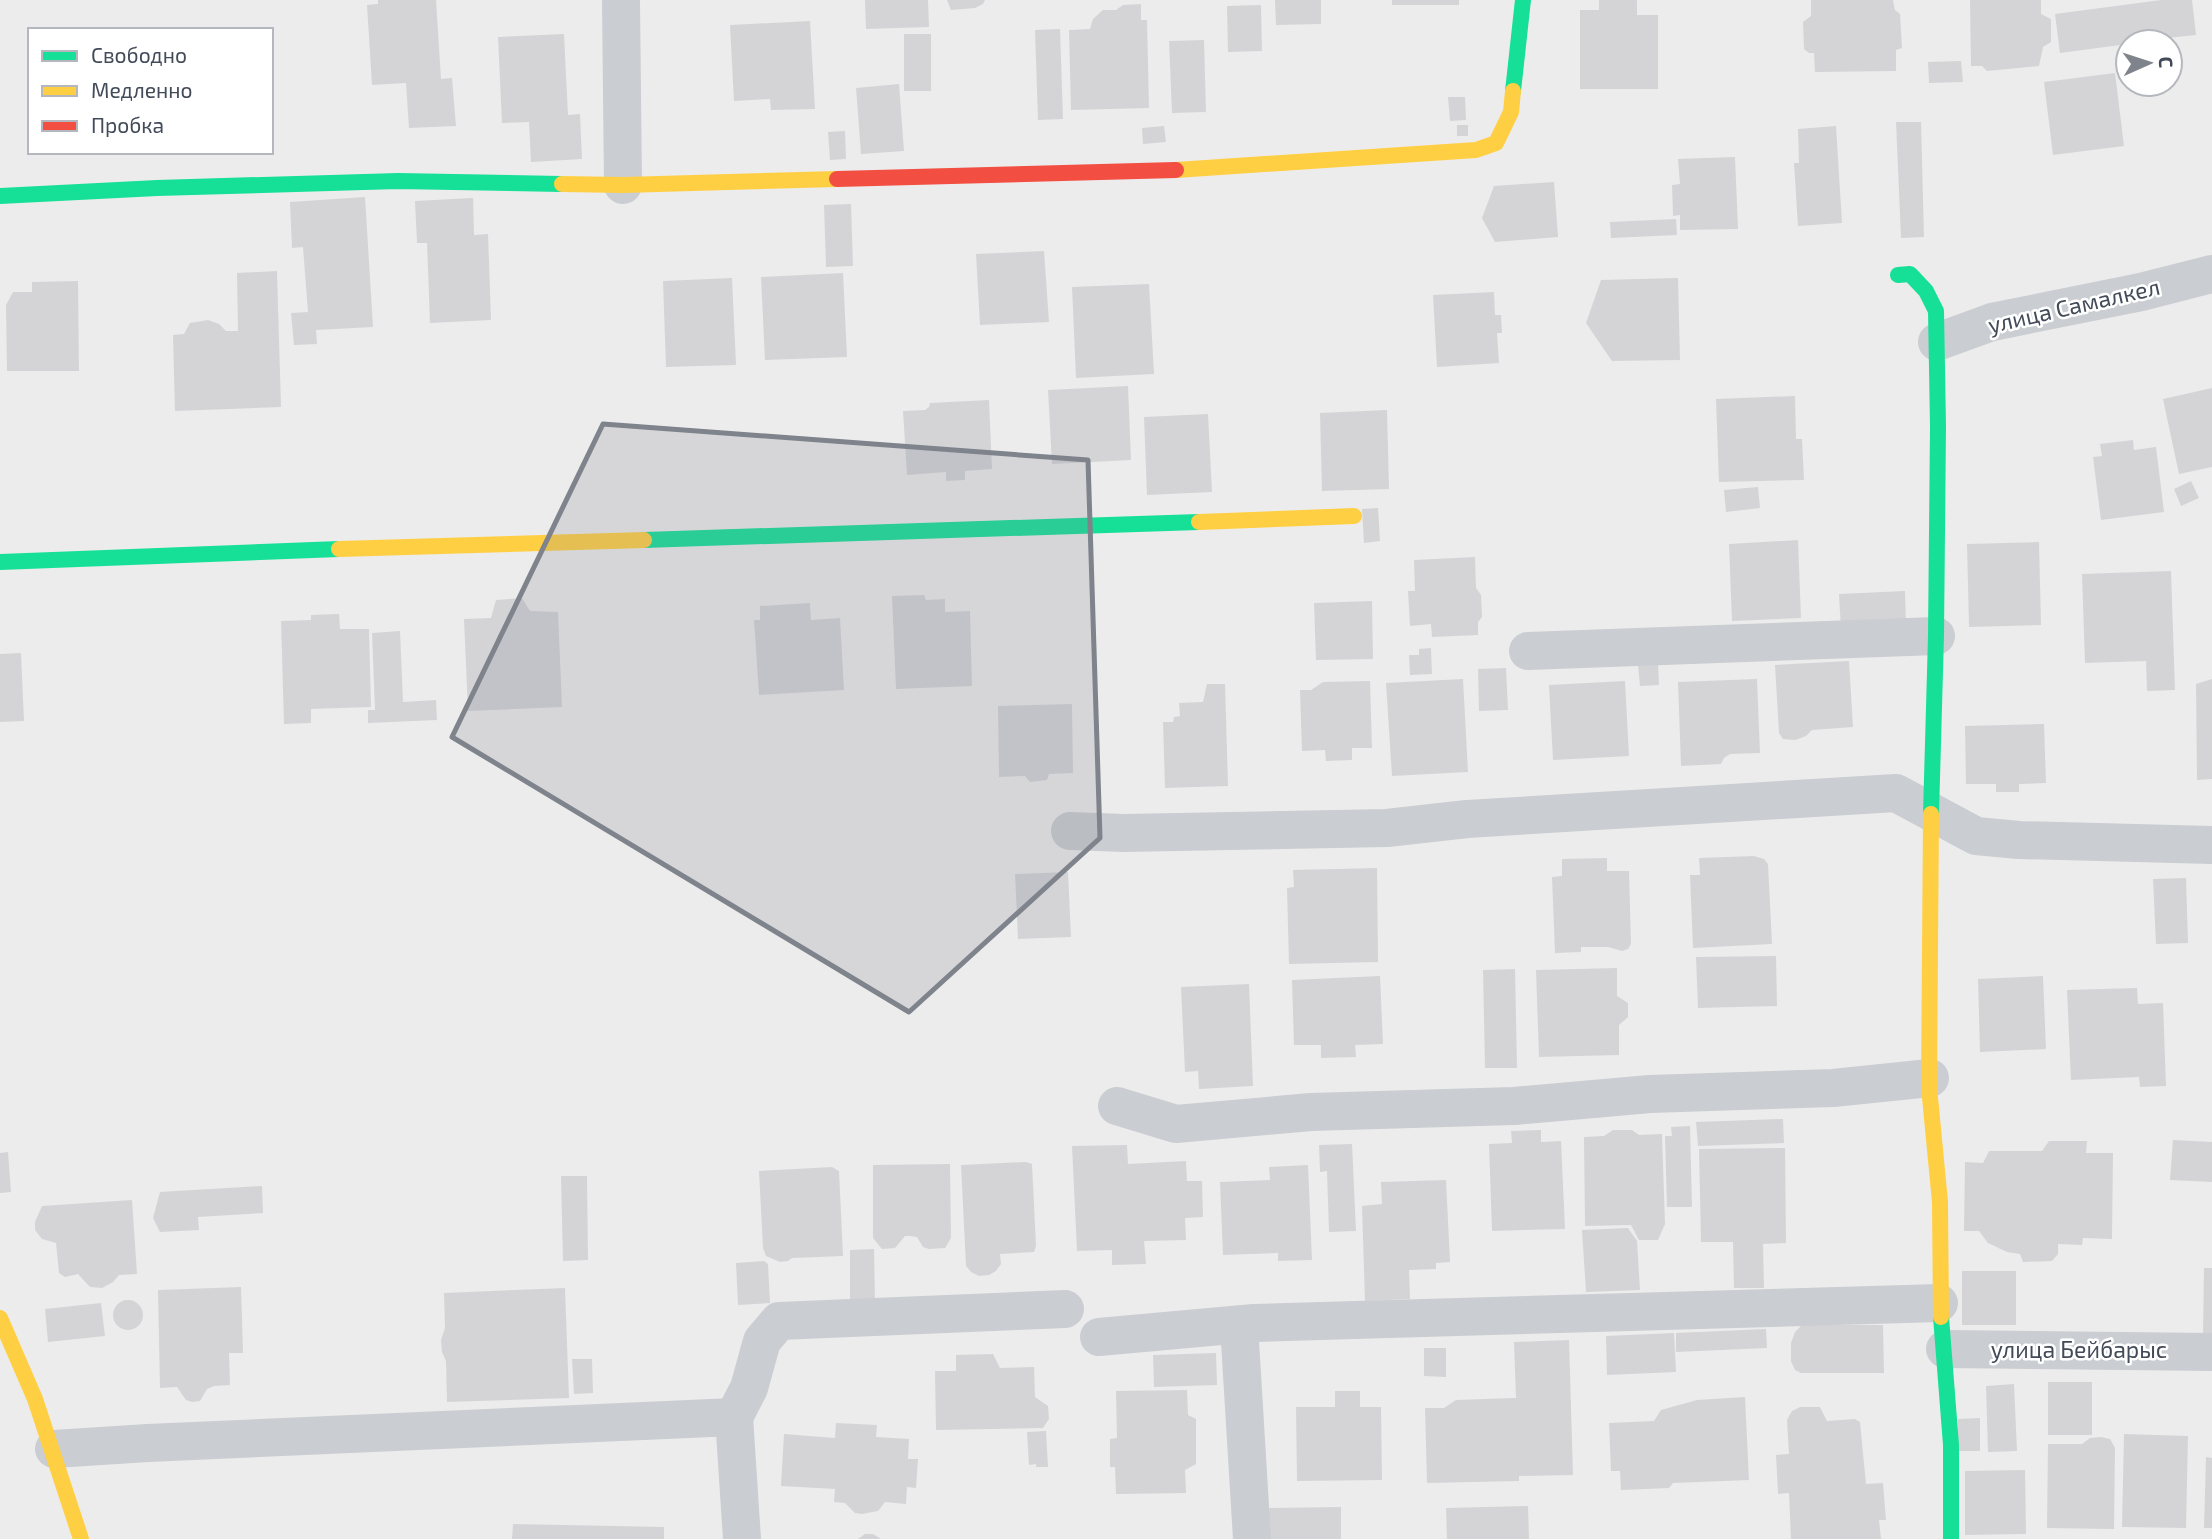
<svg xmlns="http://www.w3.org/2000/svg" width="2212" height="1539" font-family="'Exo 2',sans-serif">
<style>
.building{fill:#d4d4d7}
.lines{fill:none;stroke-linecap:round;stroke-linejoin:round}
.street{stroke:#cacdd1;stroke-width:38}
.fast{stroke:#16e098;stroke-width:16}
.slow{stroke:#ffcf43;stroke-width:16}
.jam{stroke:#f24e42;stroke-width:16}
.marked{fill:#7e838c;fill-opacity:0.2;stroke:#7e838c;stroke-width:5;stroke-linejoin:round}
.labels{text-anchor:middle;stroke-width:5;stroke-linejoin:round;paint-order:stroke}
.street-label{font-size:23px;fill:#434b59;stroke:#fff}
</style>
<rect width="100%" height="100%" fill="#edecec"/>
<g class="building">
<path d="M378 0H436L441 79 452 78 456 126 409 128 406 83 372 85 367 5 378 4Z"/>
<path d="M865 0H928L929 27 866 29Z"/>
<path d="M947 0H985L983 4 975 8 951 10Z"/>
<path d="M1275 0H1321V24L1276 25Z"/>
<rect x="1392" y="0" width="67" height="5"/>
<path d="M1599 0H1637V15H1658V89H1580V10H1599Z"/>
<path d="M1811 0H1893L1895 10 1900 14 1902 48 1896 50V71L1815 72 1814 53H1809L1804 49 1803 22 1811 16Z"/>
<path d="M1970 0H2041V14L2051 19V42L2043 47 2039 66 1987 71 1982 66H1971Z"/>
<path d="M2161 0H2192L2196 35 2128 42V44L2060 53 2055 14Z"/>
<path d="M1141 4V20H1147L1149 108 1071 110 1069 30 1090 29 1093 19 1103 10H1116L1123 5Z"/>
<path d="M1261 5 1262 51 1228 52 1227 6Z"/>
<path d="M810 21 815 109 771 110 770 99 734 101 730 25Z"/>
<path d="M175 27V30H157L156 28Z"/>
<path d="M1060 29 1063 119 1038 120 1035 30Z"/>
<path d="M564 34 568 115 580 114 582 159 531 162 529 122 502 123 498 37Z"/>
<rect x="904" y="34" width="27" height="57"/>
<path d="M1204 40 1206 112 1172 113 1169 41Z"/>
<path d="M1961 61 1963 82 1929 83 1928 62Z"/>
<path d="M2115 73 2124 146 2053 155 2044 82Z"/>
<path d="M899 84 904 151 861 154 856 88Z"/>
<path d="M1448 97H1465L1466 120 1450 121Z"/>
<path d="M1896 122H1921L1924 237 1901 238Z"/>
<rect x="1457" y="125" width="11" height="11"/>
<path d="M1164 126 1166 142 1143 144 1142 128Z"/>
<path d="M1836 126 1842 223 1798 226 1794 163H1799L1798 129Z"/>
<path d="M845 131 846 159 830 160 828 132Z"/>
<path d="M1735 157 1738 229 1680 230V215L1673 216 1672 185 1680 184 1678 159Z"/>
<path d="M1554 182 1558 237 1495 242 1482 218 1494 186Z"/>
<path d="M365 197 373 327 316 330 317 344 294 345 291 313 308 312 303 247 292 248 290 202Z"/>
<path d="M473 198 474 235 488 234 491 320 430 323 427 243H417L415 201Z"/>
<path d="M851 204 853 266 826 267 824 205Z"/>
<path d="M1676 219 1677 235 1611 238 1610 222Z"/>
<path d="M1044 251 1049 322 980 325 976 254Z"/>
<path d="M277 271 281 407 175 411 173 335 184 334 190 323 208 320 219 324 226 331H238L237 273Z"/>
<path d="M843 273 847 357 765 360 761 277Z"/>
<path d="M732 278 736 365 666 367 663 281Z"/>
<path d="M1678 278 1680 360 1612 361 1586 323 1601 280Z"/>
<path d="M78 281 79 371H7L6 305 13 292H32V282Z"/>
<path d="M1149 284 1154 374 1076 378 1072 287Z"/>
<path d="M1494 292 1495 315H1501L1502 333H1497L1499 363 1437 367 1433 295Z"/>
<path d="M1128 386 1131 460 1052 464 1048 390Z"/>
<path d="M2212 388V467L2179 474 2163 399Z"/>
<path d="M1795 396 1796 439H1802L1804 480 1719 482 1716 399Z"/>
<path d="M989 400 992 469 965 471V480L946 481V472L907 475 903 411 925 410 929 407 930 403Z"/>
<path d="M1387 410 1389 489 1322 491 1320 413Z"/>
<path d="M1208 414 1212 492 1147 495 1144 417Z"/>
<path d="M2133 440 2134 450 2156 447 2164 512 2101 520 2093 457 2102 456 2100 444Z"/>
<path d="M2191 481 2199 498 2181 506 2174 489Z"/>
<path d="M1758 487 1760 508 1726 512 1724 490Z"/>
<path d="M1378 508 1380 541 1364 543 1362 509Z"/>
<path d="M1798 540 1801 618 1732 621 1729 544Z"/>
<path d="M2039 542 2041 625 1969 627 1967 544Z"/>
<path d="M1475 557 1476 588 1481 595 1482 617 1478 622V635L1432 637 1431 624 1410 626 1408 591H1415L1414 560Z"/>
<path d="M2171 571 2175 690 2147 691 2146 661 2085 663 2082 574Z"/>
<path d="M1905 591 1906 627 1841 630 1839 594Z"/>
<path d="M924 595 926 600 945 599V612L970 611 972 686 896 689 892 596Z"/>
<path d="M522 598 530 611 558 612 562 707 468 711 464 619 491 618 496 600Z"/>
<path d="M1372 601 1373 659 1316 660 1314 603Z"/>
<path d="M810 603 811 620 840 618 844 690 759 695 754 620H760V606Z"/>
<path d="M339 614 340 629H369L371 707 311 709V723L284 724 281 621 311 620V615Z"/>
<path d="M400 631 403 702 436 700 437 720 368 723V710H375L372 633Z"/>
<path d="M1431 648 1432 674 1410 675 1409 655H1419V649Z"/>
<path d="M21 653 24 721 0 722V654Z"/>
<path d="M1849 661 1853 727 1812 730 1806 736 1795 740 1783 739 1779 733 1775 665Z"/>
<path d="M1658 663 1659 685 1640 686 1638 664Z"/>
<path d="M1506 668 1508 710 1479 711 1478 669Z"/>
<path d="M1463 679 1468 772 1392 776 1386 683Z"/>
<path d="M1757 679 1760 753 1730 754 1724 758 1721 764 1681 766 1678 682Z"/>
<path d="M2212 679V779L2197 780 2196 684Z"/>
<path d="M1370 681 1372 748H1352V760L1326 761 1325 750 1302 751 1300 690H1311L1323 682Z"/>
<path d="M1625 681 1629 756 1553 760 1549 685Z"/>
<path d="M1207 684H1225L1228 786 1165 788 1163 722H1173L1174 717 1180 716 1179 703 1203 702Z"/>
<path d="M1072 704 1073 773 1049 774 1047 780 1030 782 1025 776 999 777 998 706Z"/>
<path d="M2044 724 2046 783 2019 784V792H1996V784H1966L1965 726Z"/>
<path d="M1754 856 1764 859 1768 864 1772 944 1693 948 1690 875H1700L1699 858Z"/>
<path d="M1607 858V871H1629L1631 944 1628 949 1622 951 1608 947H1581V952L1555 953 1552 877 1562 876V859Z"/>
<path d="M1377 868 1378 962 1289 964 1287 888 1294 887 1293 870Z"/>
<path d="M1068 872 1071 937 1018 939 1015 874Z"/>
<path d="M2186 878 2188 943 2156 944 2153 879Z"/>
<path d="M1776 956 1777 1006 1698 1008 1696 957Z"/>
<path d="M1617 968V996L1628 1003V1017L1619 1025V1055L1539 1057 1536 970Z"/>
<path d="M1515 969 1517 1068H1485L1483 970Z"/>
<path d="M1380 976 1383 1044 1355 1045 1356 1057 1321 1058V1045H1294L1292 980Z"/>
<path d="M2043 976 2046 1049 1980 1052 1978 979Z"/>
<path d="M1249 984 1253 1086 1199 1089 1198 1071 1185 1072 1181 987Z"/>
<path d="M2137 988 2138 1004 2163 1003 2166 1086 2140 1087 2139 1077 2071 1080 2067 990Z"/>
<path d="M1783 1119 1784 1143 1698 1146 1696 1122Z"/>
<path d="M1690 1126 1692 1207H1667L1665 1136H1672L1671 1127Z"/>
<path d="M1541 1130V1142L1561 1141 1565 1229 1492 1231 1489 1144 1512 1143 1511 1131Z"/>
<path d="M1613 1130H1632L1639 1135 1662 1134 1665 1224 1658 1240H1639L1631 1225 1585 1226 1584 1137 1604 1136Z"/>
<path d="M2173 1140 2212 1142V1182L2170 1180Z"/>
<path d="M2049 1141H2087L2086 1153H2113L2112 1239 2083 1238 2082 1245 2058 1244V1254L2052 1261 2023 1262 2020 1254 2007 1252 1988 1243 1979 1231H1964L1965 1162 1983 1163 1989 1151H2042Z"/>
<path d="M1352 1144 1356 1231 1329 1232 1327 1171 1320 1172 1319 1145Z"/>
<path d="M1127 1145 1128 1164 1186 1161 1187 1181H1202L1203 1217 1185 1218 1186 1240 1144 1241 1146 1264 1112 1265V1250L1077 1251 1072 1146Z"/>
<path d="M1785 1148 1786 1243 1763 1244 1764 1288H1734L1733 1242H1701L1699 1149Z"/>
<path d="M8 1152 11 1192 0 1193V1153Z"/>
<path d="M1026 1162 1032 1164 1036 1246 1034 1252 1000 1254 1001 1264 996 1271 989 1275 979 1276 971 1272 966 1266 961 1165Z"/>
<path d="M950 1164 951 1238 945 1248 929 1249 923 1247 917 1237 910 1236H905L895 1248 882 1249 873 1238V1165Z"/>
<path d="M1308 1165 1312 1260 1278 1261V1253L1223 1255 1220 1182 1270 1180 1269 1167Z"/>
<path d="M832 1167 839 1171 843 1256 792 1258 788 1261 780 1262 766 1256 763 1248 759 1171Z"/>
<path d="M561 1176H587L588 1260 563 1261Z"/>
<path d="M1446 1180 1450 1262 1436 1263V1269L1409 1270 1410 1299 1365 1301 1362 1206 1382 1204 1381 1182Z"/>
<path d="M262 1186 263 1213 198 1217 199 1230 160 1232 153 1218 160 1192Z"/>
<path d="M132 1200 137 1274 119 1275 113 1282 102 1288 90 1287 78 1274 65 1277 59 1273 56 1243 42 1239 35 1230V1222L42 1206Z"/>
<path d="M1628 1228 1637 1241 1640 1290 1586 1292 1582 1230Z"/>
<path d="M874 1249 875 1300 850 1301V1250Z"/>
<path d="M764 1261 768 1264 770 1303 738 1305 736 1263Z"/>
<path d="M2204 1268H2212V1335H2203Z"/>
<rect x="1962" y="1271" width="54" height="54"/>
<path d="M241 1287 243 1353H229L230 1385 214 1386 207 1389 200 1401 192 1402 186 1400 177 1387 160 1388 158 1290Z"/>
<path d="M565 1288 569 1398 447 1402 446 1361 442 1352 441 1340 445 1328 444 1293Z"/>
<circle cx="128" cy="1315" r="15"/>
<path d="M101 1303 105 1336 48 1342 45 1309Z"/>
<path d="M1802 1325H1883L1884 1373H1801L1795 1370 1791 1361V1343L1795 1332Z"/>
<path d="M1766 1329 1767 1348 1676 1352V1333Z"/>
<path d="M1674 1333 1676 1372 1607 1375 1606 1336Z"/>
<path d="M1569 1340 1573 1475 1519 1476V1481L1427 1483 1425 1408H1444L1456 1400 1516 1398 1514 1342Z"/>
<path d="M1424 1348H1446V1377L1424 1376Z"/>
<path d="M1216 1353 1217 1385 1154 1387 1153 1355Z"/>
<path d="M993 1354 1000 1368 1034 1367 1035 1397 1048 1406 1049 1419 1043 1428 936 1430 935 1371H956V1355Z"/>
<path d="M572 1359H592L593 1393 574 1394Z"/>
<rect x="2048" y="1382" width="44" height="53"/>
<path d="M2014 1384 2017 1451 1988 1452 1986 1386Z"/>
<path d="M1187 1390 1188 1415 1196 1419V1464L1185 1470 1186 1493 1116 1494 1115 1467H1110V1439L1117 1438 1116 1391Z"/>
<path d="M1335 1391H1360V1407H1381L1382 1480 1297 1481 1296 1407H1335Z"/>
<path d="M1745 1397 1749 1480 1673 1483 1669 1488 1621 1490 1620 1471H1611L1609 1423 1654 1421 1661 1410 1697 1400Z"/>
<path d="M1800 1407H1820L1827 1421 1855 1419 1860 1422 1866 1484 1883 1483 1886 1520H1879L1881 1539H1791L1789 1493 1778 1494 1776 1455 1789 1454 1787 1420 1792 1411Z"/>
<path d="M1980 1418V1451H1958V1419Z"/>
<path d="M836 1423 877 1425 876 1437 909 1439 908 1459H918L916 1488 907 1487 906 1504 885 1502 878 1511 862 1514 855 1513 845 1503 834 1502 835 1489 781 1486 784 1434 835 1438Z"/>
<path d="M1046 1431 1048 1467H1036V1464L1029 1465 1027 1432Z"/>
<path d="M2124 1434 2188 1436 2186 1528 2122 1527Z"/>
<path d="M2101 1437 2110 1439 2115 1448 2114 1529 2047 1528 2048 1444H2082L2090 1438Z"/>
<path d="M2206 1457 2212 1458V1528H2204Z"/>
<path d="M2025 1470 2026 1534 1965 1535V1471Z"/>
<path d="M1528 1506 1529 1539H1447L1446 1508Z"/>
<path d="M1341 1507V1539H1263V1508Z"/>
<path d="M513 1524 664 1527V1539H512Z"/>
<path d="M865 1534H873L881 1539H858Z"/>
</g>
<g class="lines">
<g class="street">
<path d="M621 0 623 185"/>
<path d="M1937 342 1992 322 2141 292 2212 274"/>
<path d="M1528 651 1936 636"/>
<path d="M1070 831 1124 833 1387 828 1467 819 1896 793 1976 836 2019 840 2212 845"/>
<path d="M1117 1106 1176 1124 1311 1112 1514 1106 1650 1094 1833 1088 1930 1078"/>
<path d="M1239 1325 1252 1539"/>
<path d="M1099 1337 1254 1323 1939 1303"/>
<path d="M1945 1349 2212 1352"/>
<path d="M734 1417 742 1539"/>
<path d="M54 1449 148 1443 734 1417 749 1388 762 1341 779 1321 1065 1309"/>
</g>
<g class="fast">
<path d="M1513 91 1523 0"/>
<path d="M0 196 157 188 398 181 562 184"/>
<path d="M1898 275 1910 274 1926 291 1936 311 1938 426 1936 636 1931 814"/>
<path d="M644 540 1199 522"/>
<path d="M0 562 339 549"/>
<path d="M1941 1317 1951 1445V1539"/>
</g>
<g class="slow">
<path d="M1176 170 1476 150 1496 143 1511 112 1513 91"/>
<path d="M562 184 623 185 837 179"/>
<path d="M1199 522 1354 516"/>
<path d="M339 549 644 540"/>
<path d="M1931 814 1929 1087 1940 1202 1941 1317"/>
<path d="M0 1318 35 1399 81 1539"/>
</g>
<path class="jam" d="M837 179 1176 170"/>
</g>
<path class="marked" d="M603 424 1088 460 1100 838 909 1012 452 737Z"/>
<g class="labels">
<g class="street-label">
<text transform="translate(2074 306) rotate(-13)" y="8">улица Самалкел</text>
<text x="2079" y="1358">улица Бейбарыс</text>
</g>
</g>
<rect x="28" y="28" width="245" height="126" fill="#ffffff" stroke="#b4b7bd" stroke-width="2"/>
<rect x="42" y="51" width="35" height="10" fill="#16e098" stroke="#b4b7bd" stroke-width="2"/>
<text x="91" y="63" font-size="21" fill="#434b59">Свободно</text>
<rect x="42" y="86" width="35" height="10" fill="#ffcf43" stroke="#b4b7bd" stroke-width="2"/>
<text x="91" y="98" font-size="21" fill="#434b59">Медленно</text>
<rect x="42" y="121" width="35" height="10" fill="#f24e42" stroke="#b4b7bd" stroke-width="2"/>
<text x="91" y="133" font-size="21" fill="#434b59">Пробка</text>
<g transform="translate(2149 63) rotate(87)"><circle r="33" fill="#ffffff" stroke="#b4b7bd" stroke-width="2"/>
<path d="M0-5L12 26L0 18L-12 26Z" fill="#7e838c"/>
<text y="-10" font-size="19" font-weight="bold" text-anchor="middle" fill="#434b59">С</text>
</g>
</svg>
